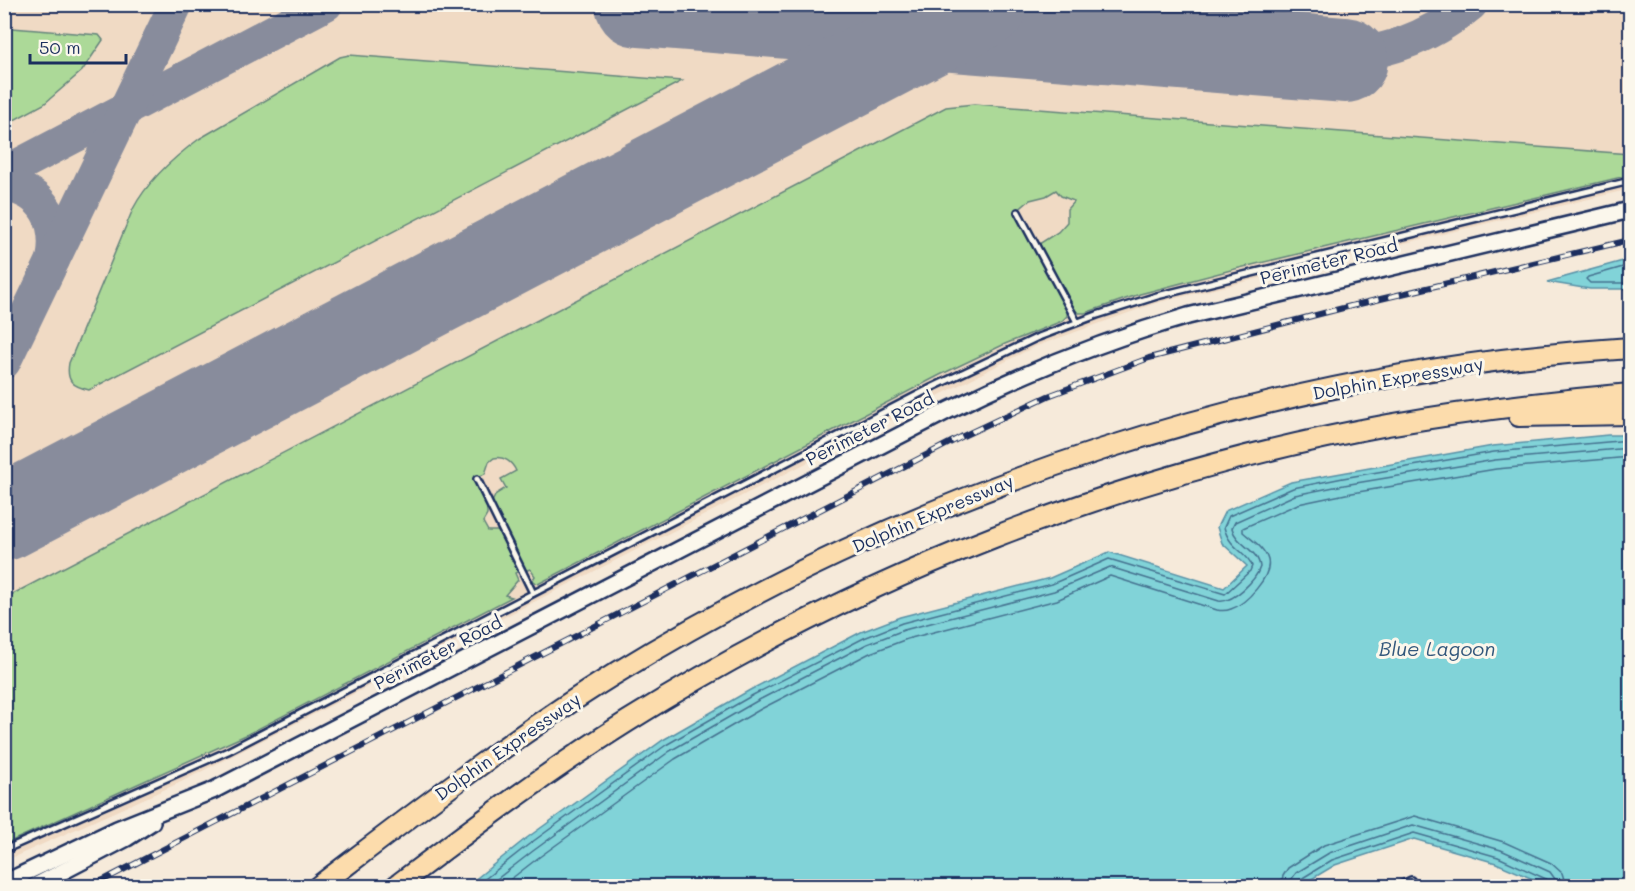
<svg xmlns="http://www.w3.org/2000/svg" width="1635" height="891" font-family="Mali,sans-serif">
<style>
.built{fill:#f0dac4}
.green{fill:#acd998;stroke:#64847b;stroke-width:1.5}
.water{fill:#81d3d8;stroke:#5891a7;stroke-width:1.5}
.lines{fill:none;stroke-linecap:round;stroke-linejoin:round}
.shore{stroke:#44718f;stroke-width:1.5}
.taxiway{stroke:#888c9c;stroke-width:34}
.runway{stroke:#888c9c;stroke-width:86}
.lane-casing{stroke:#1b2f5e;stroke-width:10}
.secondary-casing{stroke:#1b2f5e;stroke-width:20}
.highway-casing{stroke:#1b2f5e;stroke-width:24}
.lane{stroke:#fbf7ec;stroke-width:5}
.secondary{stroke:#fbf7ec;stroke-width:15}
.highway{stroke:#fcdcac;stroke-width:20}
.rail-casing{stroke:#1b2f5e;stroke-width:6}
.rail{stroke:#fbf7ec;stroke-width:4;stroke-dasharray:11;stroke-linecap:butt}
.labels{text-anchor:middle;stroke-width:6;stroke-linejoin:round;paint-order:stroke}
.street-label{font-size:18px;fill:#1b2f5e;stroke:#fbf7ec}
.water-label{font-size:20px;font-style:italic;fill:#34587c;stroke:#fbf7ec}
</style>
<rect width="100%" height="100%" fill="#f6eada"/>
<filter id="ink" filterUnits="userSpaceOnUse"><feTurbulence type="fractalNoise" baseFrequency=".0167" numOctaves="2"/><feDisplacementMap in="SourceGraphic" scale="12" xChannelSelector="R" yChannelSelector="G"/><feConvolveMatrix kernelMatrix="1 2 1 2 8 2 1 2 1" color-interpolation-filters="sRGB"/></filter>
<g filter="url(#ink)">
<path class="built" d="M5 5H1630V189L1156 303 1034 347 181 782 5 861Z"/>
<g class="green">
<path d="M12 28 99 35 103 40 82 71 44 104 5 125V29Z"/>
<path d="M349 55 682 81 89 390C72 386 66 381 69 363L133 209C148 180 173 158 199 139L340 57Z"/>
<path d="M974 104 1630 154V175L1231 270 1140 294 1085 313H1078L1074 308 1039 244 1058 232 1067 222V209L1074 201 1061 196 1056 190 1046 196 1030 200 1015 213 1067 309V316L1062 321 1005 344 940 375 538 584 532 581 535 576 530 569 525 571 492 502 496 494 506 488 501 479 516 471C512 462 504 456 494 458L489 462 485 474 473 479 487 508V515L483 522 488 531H498L519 571 515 573 518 580 505 595 512 597 246 735 5 844V598L946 107Z"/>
</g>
<g class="water">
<path d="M1630 259V289H1590L1547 282Z"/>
<path d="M1608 435H1630V886H1549L1496 863 1414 839 1335 865 1300 886H467L524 840 663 740 750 690 861 632 900 617 1050 578 1109 552 1224 588 1247 566 1222 543 1217 527 1225 511 1291 482 1493 446Z"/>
</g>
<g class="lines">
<g class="shore">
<path d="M1630 265 1588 277 1586 279 1590 283H1630"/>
<path d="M476 886 528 845 666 745 753 695 864 638 902 623 1052 584 1109 559 1225 594 1250 571 1252 566C1248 552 1229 549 1224 527L1229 516 1293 488 1343 478 1494 452 1630 440"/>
<path d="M488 886 533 851 670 751 757 701 867 644 904 630 1054 591 1110 567 1219 601C1233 603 1256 580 1260 567 1258 549 1236 545 1232 528L1235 522 1295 495 1344 485 1495 460 1630 448"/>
<path d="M502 886 538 858 675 759 761 709 870 653 907 639 1057 600 1110 576 1217 610C1222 611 1226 611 1231 609 1246 604 1272 576 1268 560 1265 548 1252 540 1243 532V528L1298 504 1346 494 1496 469 1630 457"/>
<path d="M1281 886 1283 876 1288 868 1324 845 1415 816 1504 842 1551 863 1562 873 1566 886"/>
<path d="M1290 886 1291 880 1296 873 1329 853 1413 825 1501 850 1550 872 1555 879 1557 886"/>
<path d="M1298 886 1301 879 1332 860 1414 833 1498 857 1546 879 1549 886"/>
</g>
<g class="taxiway">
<path d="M1324 59C1383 53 1424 42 1471 4"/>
<path d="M4 173 326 4"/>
<path d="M4 185C45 191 60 223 53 260"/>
<path d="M4 362 176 4"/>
</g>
<g class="runway">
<path d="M638 4 1345 60"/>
<path d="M4 518 985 4"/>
</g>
<defs>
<g id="lane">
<path d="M1018 212 1077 322"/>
<path d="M477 479 533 593"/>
<path d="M4 850 228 751 931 388 1036 338 1097 315 1157 296 1630 181"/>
<path d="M1398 886 1411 880 1414 886"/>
</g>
<g id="secondary">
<path d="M4 883 117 829 212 791 949 410C1026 372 1105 340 1188 316L1630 210"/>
<path d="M35 886 127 838 152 822"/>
</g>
<g id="highway">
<path d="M1519 416 1630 414"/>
<path d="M319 886C415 813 510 739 613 675 916 488 1274 370 1630 348"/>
<path d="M396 886C471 829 547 772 628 721 859 576 1120 474 1388 425 1469 411 1549 401 1630 394"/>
</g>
</defs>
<use href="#lane" class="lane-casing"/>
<use href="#secondary" class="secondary-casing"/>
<use href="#highway" class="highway-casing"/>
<use href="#lane" class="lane"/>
<use href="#secondary" class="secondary"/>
<use href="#highway" class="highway"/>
<defs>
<path id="rail" d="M92 886 963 436 1048 396 1149 358 1351 306 1630 240"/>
</defs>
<use href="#rail" class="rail-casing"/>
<use href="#rail" class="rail"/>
</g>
</g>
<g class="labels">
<g class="street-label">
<text transform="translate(1329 262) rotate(-14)" y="6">Perimeter Road</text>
<text transform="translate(1398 379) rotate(-10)" y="6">Dolphin Expressway</text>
<text transform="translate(870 429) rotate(-27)" y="6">Perimeter Road</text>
<text transform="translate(933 514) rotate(-23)" y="6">Dolphin Expressway</text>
<text transform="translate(438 653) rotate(-27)" y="6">Perimeter Road</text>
<text transform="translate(508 747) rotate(-35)" y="6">Dolphin Expressway</text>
</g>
<g class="water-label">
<text x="1437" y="656">Blue Lagoon</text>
</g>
</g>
<rect width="1635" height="891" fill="none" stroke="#fbf7ec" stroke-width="24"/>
<rect x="12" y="12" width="1611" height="867" fill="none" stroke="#1b2f5e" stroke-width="2" filter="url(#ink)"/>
<path d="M30 54v9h96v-9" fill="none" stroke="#1b2f5e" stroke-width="3"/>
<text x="39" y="54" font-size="18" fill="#1b2f5e" stroke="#fbf7ec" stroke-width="4.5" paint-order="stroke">50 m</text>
</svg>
